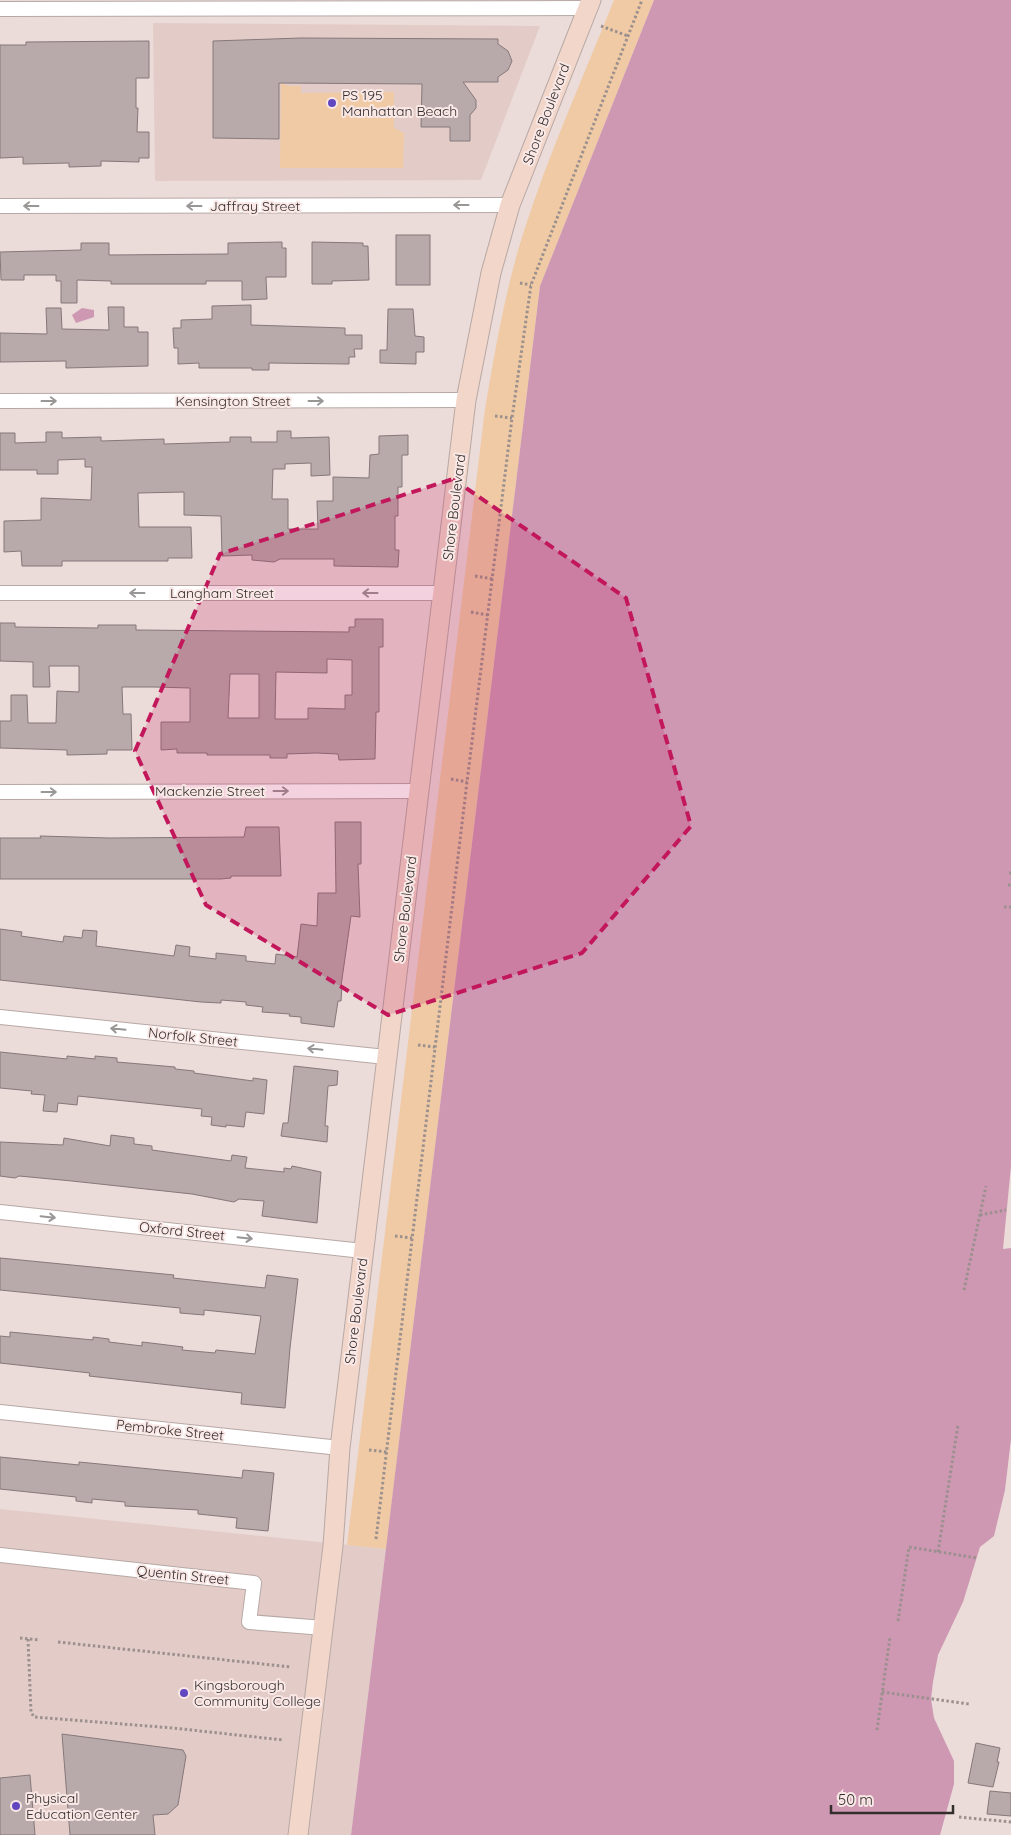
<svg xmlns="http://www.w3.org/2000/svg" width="1011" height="1835" font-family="Quicksand,sans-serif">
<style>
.built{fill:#e3ccc8}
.green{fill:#efcaa4}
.water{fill:#ce98b3}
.building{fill:#b8a9ab;stroke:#86787a;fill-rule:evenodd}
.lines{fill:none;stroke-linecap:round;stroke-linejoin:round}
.street-casing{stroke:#b7a8a5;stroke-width:16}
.secondary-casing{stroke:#b7a8a5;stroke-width:21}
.path{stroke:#9c908e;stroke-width:3;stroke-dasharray:2.5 2.5;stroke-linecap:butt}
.street{stroke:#fff;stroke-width:14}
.secondary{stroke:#f1d6c9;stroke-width:19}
.oneway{stroke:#999696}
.marked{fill:#c2185b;fill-opacity:0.2;stroke:#c2185b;stroke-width:4;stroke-dasharray:10 6;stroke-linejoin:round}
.poi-dot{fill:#6046bf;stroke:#f9e8e6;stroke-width:2}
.labels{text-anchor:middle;stroke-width:4;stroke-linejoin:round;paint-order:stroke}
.poi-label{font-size:14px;fill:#332d2c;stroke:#f9e8e6;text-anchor:start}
.street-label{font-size:14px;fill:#332d2c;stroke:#f9e8e6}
</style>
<rect width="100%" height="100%" fill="#ebdbd9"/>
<g class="built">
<path d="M153 23 540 26 481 180 155 181Z"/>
<path d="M0 1509 386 1549 351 1835H0Z"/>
</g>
<g class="green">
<path d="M614 0H654L540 286 386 1549 347 1545 485 409C495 351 505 291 523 234 548 155 583 78 614 0Z"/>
<path d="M281 83 288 86H301V93L394 92V128L404 133 403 168H280Z"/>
</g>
<g class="water">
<path d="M654 0H1011V1166L1003 1249 1011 1248V1439L1005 1490 994 1536 980 1547 963 1602 938 1655 933 1682 931 1699 934 1718 954 1761V1784L940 1835H351L540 286Z"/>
<path d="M82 308 94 310V317L76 323 72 315Z"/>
</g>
<g class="building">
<path d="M301 38 498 39V44L508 51 512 61 508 70 498 77V82H463L476 100V108L470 115V141H450V127H421L422 84 279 83V139L213 138V41Z"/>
<path d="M149 41V78H136V108H138L137 132H149V158H139V162L101 161V166L69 167V163L23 164V157L0 158V45H26V42Z"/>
<rect x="396" y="235" width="34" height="50"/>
<path d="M282 242V248H286V277H266L267 299 242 300V281H206V284H111V281L77 280V303H61V281H56V275H24V280H1L0 252 81 250V243H109V255L228 254V243Z"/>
<path d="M312 242 363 243V246H368L369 280 332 281V284H312Z"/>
<path d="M251 305V325L345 328V335H362V349H354L355 357H349V364L269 363V370H252V368H199V363L178 364V348H174L173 328H181V320L212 319V306Z"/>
<path d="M108 307H124V327H138V332H148V366L66 368V361L0 362V333L47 334 46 308H61L62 329 109 330Z"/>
<path d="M388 309H413L415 336 424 337V352H416V364L380 363V350H387Z"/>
<path d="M277 431H291V438L329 437 330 475 311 476V463L285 464V469H273L272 499H288V529H318L317 501H333V477L369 478 370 455 379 454V436L408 435V455H402V487H398V516H395V550H399L398 567 334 566V559H280L274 562 252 560V555L222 556 221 516 184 515V492L138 493 139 527H191L192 558H168V561H62V566H22L21 551 4 552V521L41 520V498L91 500 92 467H85V459L58 460V474H37V470H0V433H15V443L46 442V432H62V438L101 437V441L164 439V444L230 442V437H251V442H277Z"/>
<path d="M355 619H383V647H379V712H376L375 759 339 760 338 754 316 753 287 754V758H270V755H207V753H177V749L161 750V722H190V688L154 687H122L123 714H131L132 750H107V754L67 755V750L0 748V721H11V695H27L28 723H56L57 691 79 692V666H49L50 687H33V662L0 661V623H15V627L98 628V625H136V630L349 632V627H355ZM327 659 352 660V695H345V709L308 708V719H275L276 672 327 673ZM230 674H259V718H228Z"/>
<path d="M335 822H361V864H358L360 917 351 916 341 986H342L341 1001H338L334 1027 301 1023V1017L289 1016 290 1014 262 1012 263 1007 246 1005V1002L221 1000V1003L201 1002 0 980V929L22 932 21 936 63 942 64 936 82 938 83 930 97 931 96 946 174 956 176 945 190 947 189 956 216 959V953L246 956V961L275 964 276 954 297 957 301 924 317 926 318 893H336Z"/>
<path d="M246 827H279L281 876H231V878L221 879H0V838H41L40 836 109 838 244 837Z"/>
<path d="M0 1052 67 1059V1056L95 1059V1056L117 1058V1062L175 1067V1069L194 1071V1073L253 1081V1078L267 1080 264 1114 246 1112 244 1127 226 1125V1127L211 1125 212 1117 201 1116 202 1109 78 1096 77 1105 58 1103 57 1112 43 1111 45 1095 31 1094 32 1091 0 1088Z"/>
<path d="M294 1066 338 1071 337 1085 328 1086 325 1126H328L327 1142 281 1136 283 1123H288Z"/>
<path d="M111 1135 134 1138V1144L152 1146V1150L231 1161 232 1155 247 1157 245 1168 284 1172V1168L291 1169 292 1166 321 1172 317 1223 262 1216 264 1201 239 1199 234 1202 192 1194 72 1181 19 1176 15 1178 0 1176V1142L63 1145 64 1138 110 1146Z"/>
<path d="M0 1258 174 1275 173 1278 265 1288 267 1275 298 1279 290 1348 285 1408 241 1404 242 1393 89 1376 90 1373 0 1363V1336L10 1337V1332L93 1340V1337L109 1339V1342L142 1346V1342L159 1344 183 1347 182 1350 215 1353 216 1350 255 1354 261 1316 204 1310V1315L180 1313V1308L0 1290Z"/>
<path d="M0 1457 79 1465V1462L242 1478 243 1470 274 1473 268 1531 236 1528 237 1518 198 1514V1510L125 1506V1502L92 1499V1503L76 1501V1497L0 1489Z"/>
<path d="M62 1734 183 1750 186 1756 178 1805 168 1814 153 1815 155 1835H70Z"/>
<path d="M976 1743 1000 1748 997 1762H999L993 1787 968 1783Z"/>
<path d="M30 1775 35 1835H0V1778Z"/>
<path d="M990 1791 1011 1793V1816L987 1814Z"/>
</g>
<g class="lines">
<defs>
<g id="street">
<path d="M0 9 588 8"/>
<path d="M0 206 510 205"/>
<path d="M0 401 466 400"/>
<path d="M0 593H443"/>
<path d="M0 792 420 791"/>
<path d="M0 1017 386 1057"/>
<path d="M0 1212 363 1251"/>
<path d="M0 1412 340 1448"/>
<path d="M0 1555 254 1583 249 1622 324 1628"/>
</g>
<path id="secondary" d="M298 1835 333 1546 340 1448 466 400 491 273 510 205 591 0"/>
</defs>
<use href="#street" class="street-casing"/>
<use href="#secondary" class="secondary-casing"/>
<g class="path">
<path d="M601 26 628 36"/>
<path d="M520 283 531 285"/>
<path d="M495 416 512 418"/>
<path d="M475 576 493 579"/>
<path d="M471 612 488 615"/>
<path d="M451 779 467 782"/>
<path d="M1009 873H1011"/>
<path d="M1008 885H1011"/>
<path d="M1004 907H1011"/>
<path d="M418 1045 435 1047"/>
<path d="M980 1215 1006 1210"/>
<path d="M395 1236 412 1238"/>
<path d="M964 1290 986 1186"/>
<path d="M369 1450 387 1452"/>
<path d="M376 1539 467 782 512 418 531 285 642 0"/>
<path d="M938 1552 958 1425"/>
<path d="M898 1621 909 1547 977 1558"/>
<path d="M20 1638 40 1640"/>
<path d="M28 1639 31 1712 34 1717 173 1728 283 1740"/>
<path d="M58 1642 291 1667"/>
<path d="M882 1692 969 1704"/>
<path d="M877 1730 890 1637"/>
<path d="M959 1817 1011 1822"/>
</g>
<use href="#street" class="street"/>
<use href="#secondary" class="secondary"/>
</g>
<defs><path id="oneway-shaft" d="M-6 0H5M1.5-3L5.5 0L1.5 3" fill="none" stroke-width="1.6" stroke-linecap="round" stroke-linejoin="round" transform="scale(1.25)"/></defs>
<g class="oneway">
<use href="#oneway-shaft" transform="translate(461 205) rotate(180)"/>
<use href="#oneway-shaft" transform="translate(31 206) rotate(180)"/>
<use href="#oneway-shaft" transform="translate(194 206) rotate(180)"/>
<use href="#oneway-shaft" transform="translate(49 401)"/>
<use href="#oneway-shaft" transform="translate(316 401)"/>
<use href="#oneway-shaft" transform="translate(137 593) rotate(180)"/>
<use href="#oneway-shaft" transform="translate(370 593) rotate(180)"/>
<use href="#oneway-shaft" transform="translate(281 791)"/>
<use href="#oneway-shaft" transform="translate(49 792)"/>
<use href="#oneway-shaft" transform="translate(118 1029) rotate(-174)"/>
<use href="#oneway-shaft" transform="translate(315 1049) rotate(-174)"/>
<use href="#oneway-shaft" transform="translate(48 1217) rotate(6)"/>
<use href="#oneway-shaft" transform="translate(245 1238) rotate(6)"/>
</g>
<path class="marked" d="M453 479 626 598 691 826 582 953 388 1015 206 905 135 751 220 554Z"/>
<g class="poi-dot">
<circle cx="332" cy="103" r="5"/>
<circle cx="184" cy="1693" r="5"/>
<circle cx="16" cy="1806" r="5"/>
</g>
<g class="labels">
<g class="poi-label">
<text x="342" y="100">PS 195<tspan x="342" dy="16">Manhattan Beach</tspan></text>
<text x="194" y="1690">Kingsborough<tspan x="194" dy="16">Community College</tspan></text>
<text x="26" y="1803">Physical<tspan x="26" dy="16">Education Center</tspan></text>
</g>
<g class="street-label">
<text transform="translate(546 114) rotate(-69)" y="5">Shore Boulevard</text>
<text x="255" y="211">Jaffray Street</text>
<text x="233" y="406">Kensington Street</text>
<text transform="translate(454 507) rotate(-83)" y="5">Shore Boulevard</text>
<text x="222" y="598">Langham Street</text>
<text x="210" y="796">Mackenzie Street</text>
<text transform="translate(405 909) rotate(-83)" y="5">Shore Boulevard</text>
<text transform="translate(193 1037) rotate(6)" y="5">Norfolk Street</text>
<text transform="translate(182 1231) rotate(6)" y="5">Oxford Street</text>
<text transform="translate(356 1311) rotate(-83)" y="5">Shore Boulevard</text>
<text transform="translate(170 1430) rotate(6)" y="5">Pembroke Street</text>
<text transform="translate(183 1575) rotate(6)" y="5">Quentin Street</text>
</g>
</g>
<path d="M831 1805v8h122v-8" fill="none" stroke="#332d2c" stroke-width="2.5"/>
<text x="838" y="1805" font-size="15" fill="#332d2c" stroke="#f9e8e6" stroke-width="4" paint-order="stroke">50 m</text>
</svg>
